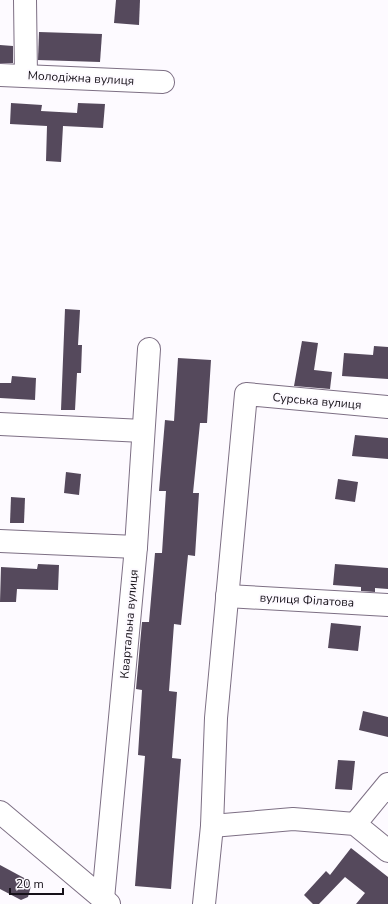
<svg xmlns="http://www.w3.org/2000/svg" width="388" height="904" font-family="'Nunito Sans',sans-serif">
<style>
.building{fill:#55495c}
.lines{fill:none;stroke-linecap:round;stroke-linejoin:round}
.minor-casing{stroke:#7d6f84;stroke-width:24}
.minor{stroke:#fff;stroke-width:22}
.labels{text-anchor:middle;stroke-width:4;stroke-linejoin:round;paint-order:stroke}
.street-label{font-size:12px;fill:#161119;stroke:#fdfaff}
</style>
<rect width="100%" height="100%" fill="#fdfaff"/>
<g class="building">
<path d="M116 0H140L139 25 114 23Z"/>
<path d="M39 32 102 34 100 62 38 60Z"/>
<path d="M0 45 13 46V63H0Z"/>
<path d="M11 103 42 105 41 111 77 113 78 103 105 104 103 128 63 126 61 162 46 161 47 126 10 124Z"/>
<path d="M65 309 80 310 78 345H82L81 373H77L75 410H61Z"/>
<path d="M302 341 318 343 314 370 332 372 330 389 294 386Z"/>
<path d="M374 346 388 347V379L342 376 344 353 373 355Z"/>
<path d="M178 358 211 360 207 423H200L193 493H199L195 556 188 555 181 625 174 624 169 691 177 692 172 758 181 759 171 889 135 886 145 756 138 755 142 690 136 689 142 622H149L155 553H162L166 491H159L165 420 174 421Z"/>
<path d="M12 376 36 378 35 400 0 398V383H11Z"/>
<path d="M355 435 388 438V459L352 456Z"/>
<path d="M66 472 81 474 79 495 64 493Z"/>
<path d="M338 479 358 482 355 502 335 499Z"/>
<path d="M11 497 25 498 24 523H10Z"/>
<path d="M38 564 59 565 58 590 17 589 16 602H0L1 567 37 569Z"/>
<path d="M335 564 388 568V589L375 588V592L361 591V587L333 585Z"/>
<path d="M331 623 361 626 358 651 328 648Z"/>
<path d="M363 711 388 717V737L359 730Z"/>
<path d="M338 760 355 761 352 790 335 789Z"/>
<path d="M351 848 388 877V904H356L365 893 345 877 319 904H313L304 895 326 871 330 875Z"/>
<path d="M0 865 26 879 31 886 28 897 21 900 0 889Z"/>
</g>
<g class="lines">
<defs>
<g id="minor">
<path d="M25 0 26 76"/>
<path d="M0 75 163 82"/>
<path d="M0 424 143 431"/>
<path d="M0 541 136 547"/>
<path d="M227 596 388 605"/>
<path d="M0 812 109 904"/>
<path d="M355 824 388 784"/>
<path d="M212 826 293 819 355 824 388 851"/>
<path d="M103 899 136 547 149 349"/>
<path d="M204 904 212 826 216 718 246 394 388 407"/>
</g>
</defs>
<use href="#minor" class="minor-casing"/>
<use href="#minor" class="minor"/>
</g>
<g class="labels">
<g class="street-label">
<text transform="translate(81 78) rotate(3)" y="4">Молодіжна вулиця</text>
<text transform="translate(317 401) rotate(5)" y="4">Сурська вулиця</text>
<text transform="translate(307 600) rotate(3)" y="4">вулиця Філатова</text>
<text transform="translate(129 624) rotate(-85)" y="4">Квартальна вулиця</text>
</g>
</g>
<path d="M10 888v6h53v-6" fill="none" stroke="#161119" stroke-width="2"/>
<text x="16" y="888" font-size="12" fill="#161119" stroke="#fdfaff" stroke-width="3" paint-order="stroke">20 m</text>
</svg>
